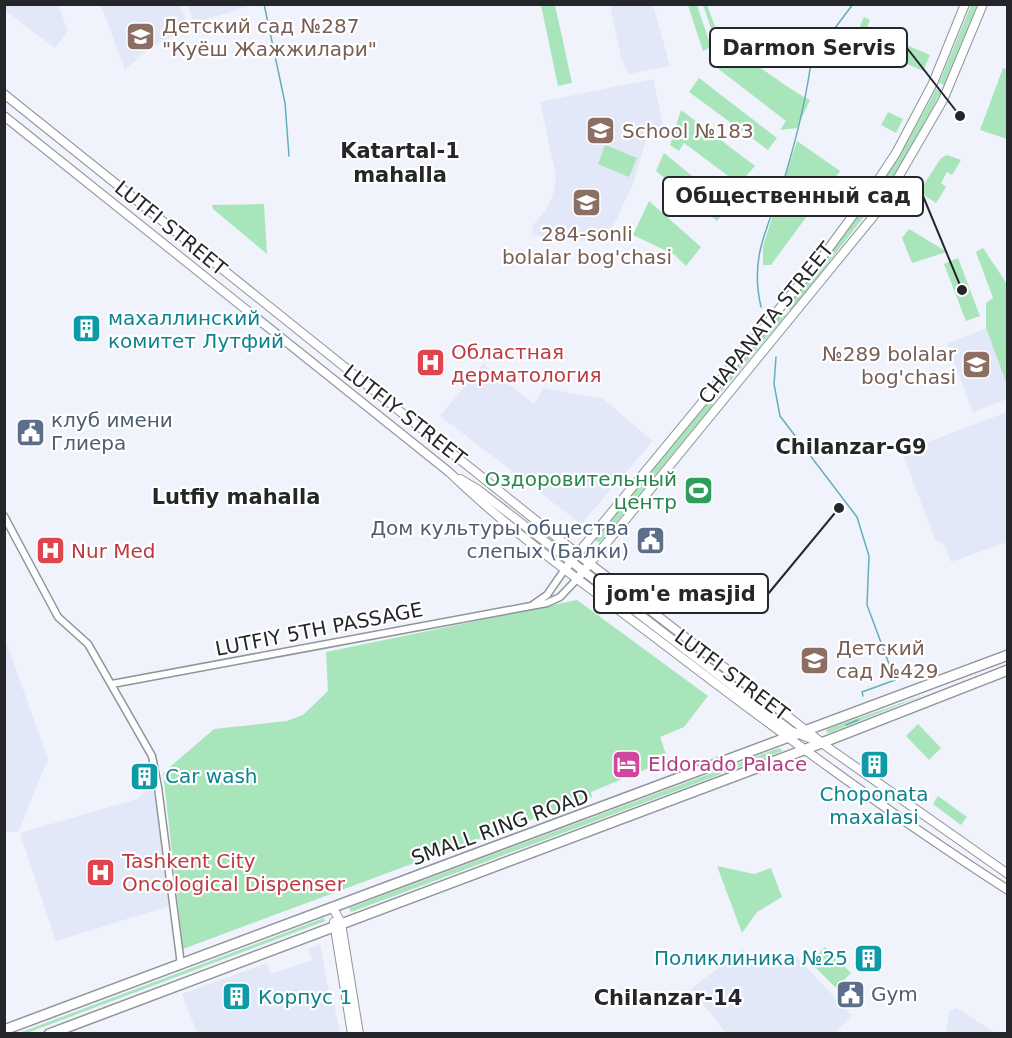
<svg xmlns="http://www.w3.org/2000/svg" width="1012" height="1038" font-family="'DejaVu Sans',sans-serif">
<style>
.built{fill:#e2e8f8}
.green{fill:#a8e5bb}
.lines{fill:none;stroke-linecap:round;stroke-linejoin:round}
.stream{stroke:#66adbc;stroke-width:1.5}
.minor-casing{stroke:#90939b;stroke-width:9}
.major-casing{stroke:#90939b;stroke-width:10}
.highway-casing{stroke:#90939b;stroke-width:12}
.minor{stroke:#fff;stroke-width:6}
.major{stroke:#fff;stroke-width:8}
.highway{stroke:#fff;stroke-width:9}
.labels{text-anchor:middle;stroke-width:4.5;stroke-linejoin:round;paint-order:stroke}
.education-label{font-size:20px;fill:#785e54;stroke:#fff;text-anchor:start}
.street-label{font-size:20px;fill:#242629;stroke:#fff}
.culture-label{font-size:20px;fill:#0d838f;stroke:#fff;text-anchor:start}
.health-label{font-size:20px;fill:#be3a42;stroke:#fff;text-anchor:start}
.service-label{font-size:20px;fill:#4e5e75;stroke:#fff;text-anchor:start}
.leisure-label{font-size:20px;fill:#27864d;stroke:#fff;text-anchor:end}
.hotel-label{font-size:20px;fill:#b23c85;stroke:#fff;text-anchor:start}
.neighbourhood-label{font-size:21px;font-weight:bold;fill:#242629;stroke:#fff}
.leader{fill:none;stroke:#242629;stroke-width:2}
.callout-dot{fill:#242629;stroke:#fff;stroke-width:2}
.callout{fill:#fff;stroke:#242629;stroke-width:2}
.callout-label{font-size:21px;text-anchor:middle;font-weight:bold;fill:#242629}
</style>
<rect width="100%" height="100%" fill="#f0f3fc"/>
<g class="built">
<path d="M5 4 58 5 68 31 55 48 7 12 5 13Z"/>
<path d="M187 4H253V5L194 23Z"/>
<path d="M101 5H180L189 28 150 48 125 70Z"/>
<path d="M610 5H653L670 66 628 74 621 58Z"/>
<path d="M653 79 664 129 648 133 633 184 605 243 532 235 533 225 546 210 553 195 556 176 540 102Z"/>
<path d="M986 328 1007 386V399L973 412 947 344Z"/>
<path d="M483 364 534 404 544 388 603 399 653 441 581 524 440 416Z"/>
<path d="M1007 412V542L951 562 945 545 935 539 903 455 904 451Z"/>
<path d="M5 639 48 759 18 832H5Z"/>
<path d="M158 787 172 905 56 941 20 833 137 799 150 788Z"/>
<path d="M320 944 331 1004H334L340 1033H197L182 994 267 963 271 974 312 960 308 949Z"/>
<path d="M743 949 751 965 795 955 852 1016 834 1033H726L691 989Z"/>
<path d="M957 1008 995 1033H997H946L949 1011Z"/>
</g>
<g class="green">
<path d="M541 5H555L572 83 558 86Z"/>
<path d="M688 5H697L711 47 703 51Z"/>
<path d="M703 5H707L719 38 724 37 728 48 719 51Z"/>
<path d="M971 5H977L944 85 939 83Z"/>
<path d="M864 17 870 20 867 28 930 55 923 71 854 40Z"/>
<path d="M740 57C766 68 785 88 810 100L797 128 780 130 786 121 712 64Z"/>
<path d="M1003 68 1007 70V139L980 130Z"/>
<path d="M699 78 777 138 768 150 689 92Z"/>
<path d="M936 89 941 92 901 166 880 196 791 311 787 307C847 236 893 172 936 89Z"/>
<path d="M681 110 755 166 739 184 684 143 679 151 670 145Z"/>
<path d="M888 112 903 119 896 133 881 125Z"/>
<path d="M797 141 840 171 771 265H763V246Z"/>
<path d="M605 145 637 158 629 177 598 164Z"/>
<path d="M664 153 729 206 717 221 656 171Z"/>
<path d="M947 155 961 160 952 175 947 172 941 183 946 187 936 203 919 192 941 158Z"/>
<path d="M649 201 701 247 686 266 675 255 633 235Z"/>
<path d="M264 204 267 254 213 209 212 205Z"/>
<path d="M909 229 947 252 912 263 902 238Z"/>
<path d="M983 248 1007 284V385L986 328V303L993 298 976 252Z"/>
<path d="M958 258 980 316 966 321 944 264Z"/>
<path d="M782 312 786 315 717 397 715 396Z"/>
<path d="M709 402 713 405 599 543 594 539Z"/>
<path d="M586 577 788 731 786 733 585 580Z"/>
<path d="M577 600 708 696 684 727 660 737 668 760 591 792 592 797 183 949 163 773 214 729 287 721 303 715 328 691 326 652Z"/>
<path d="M927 694 829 733 826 732 827 729Z"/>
<path d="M918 724 941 748 929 760 906 736Z"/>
<path d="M779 748 783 751 351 912 349 908Z"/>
<path d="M938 796 967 817 961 825 933 804Z"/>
<path d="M717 866 754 874 771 868 782 897 757 912 742 933Z"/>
<path d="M324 918 325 921 27 1033H19Z"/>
<path d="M825 947 851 973 836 988 810 962Z"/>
</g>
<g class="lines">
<g class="stream">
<path d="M264 4 285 103 289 156"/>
<path d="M761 307C748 252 772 222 786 173 796 139 805 104 810 69L817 52 853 4"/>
<path d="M776 357 774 384 780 416 857 517 869 556 867 605 895 680 862 692 863 696"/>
<path d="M846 725 858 720"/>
</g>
<defs>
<g id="minor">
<path d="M4 516 58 617 88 644 152 756 158 787 181 965"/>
<path d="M534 604 547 595 565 569"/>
<path d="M112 684 547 603 560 597 577 579"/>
</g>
<g id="major">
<path d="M4 94 589 563 830 749 1008 874"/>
<path d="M4 116 449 472C514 535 589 587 661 642 774 728 888 813 1008 890"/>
<path d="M460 479 477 489 791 731 817 741"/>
<path d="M565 569 826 252 873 188 896 153 933 83 965 4"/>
<path d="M577 579 881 207 943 100 983 4"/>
<path d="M333 908 341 923 359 1034"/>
<path d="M334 922 352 1034"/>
</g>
<g id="highway">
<path d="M4 1030 1008 655"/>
<path d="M49 1034 783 758 1008 670"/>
</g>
</defs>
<use href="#minor" class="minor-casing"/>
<use href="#major" class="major-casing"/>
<use href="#highway" class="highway-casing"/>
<use href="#minor" class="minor"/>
<use href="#major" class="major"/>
<use href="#highway" class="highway"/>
</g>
<defs>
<symbol id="school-square" viewBox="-11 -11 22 22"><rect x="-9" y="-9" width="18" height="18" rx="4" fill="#8d6e63" stroke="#fff"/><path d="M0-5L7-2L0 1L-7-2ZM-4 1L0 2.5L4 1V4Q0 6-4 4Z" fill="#fff"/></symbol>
<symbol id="building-square" viewBox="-11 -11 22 22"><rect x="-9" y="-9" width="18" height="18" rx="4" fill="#0f9aa8" stroke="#fff"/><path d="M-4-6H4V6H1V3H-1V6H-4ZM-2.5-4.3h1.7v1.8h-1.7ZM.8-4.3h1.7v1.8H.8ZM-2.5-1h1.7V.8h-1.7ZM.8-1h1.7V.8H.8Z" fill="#fff"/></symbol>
<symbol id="hospital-square" viewBox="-11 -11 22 22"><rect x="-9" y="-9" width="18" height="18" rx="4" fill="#e0444e" stroke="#fff"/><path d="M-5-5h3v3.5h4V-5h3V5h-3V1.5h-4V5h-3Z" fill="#fff"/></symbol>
<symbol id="civic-square" viewBox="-11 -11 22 22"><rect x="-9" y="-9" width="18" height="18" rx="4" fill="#5c6f8a" stroke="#fff"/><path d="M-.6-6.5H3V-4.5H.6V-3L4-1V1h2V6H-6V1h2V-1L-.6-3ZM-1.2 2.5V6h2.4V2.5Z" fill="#fff"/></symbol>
<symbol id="stadium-square" viewBox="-11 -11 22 22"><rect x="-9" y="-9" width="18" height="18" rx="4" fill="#2e9e5b" stroke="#fff"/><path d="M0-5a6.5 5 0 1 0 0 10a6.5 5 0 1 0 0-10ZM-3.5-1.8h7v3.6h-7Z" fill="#fff"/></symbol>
<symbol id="hotel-square" viewBox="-11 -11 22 22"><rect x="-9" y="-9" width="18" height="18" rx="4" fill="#d1479c" stroke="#fff"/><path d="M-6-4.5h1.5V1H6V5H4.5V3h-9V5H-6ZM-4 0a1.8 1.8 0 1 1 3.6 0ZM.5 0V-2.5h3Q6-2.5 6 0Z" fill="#fff"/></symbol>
</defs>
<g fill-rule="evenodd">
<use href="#school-square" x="124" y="20" width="33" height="33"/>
<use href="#school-square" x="584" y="114" width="33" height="33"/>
<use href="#school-square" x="570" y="186" width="33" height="33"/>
<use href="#building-square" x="70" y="312" width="33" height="33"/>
<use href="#hospital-square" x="414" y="346" width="33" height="33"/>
<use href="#school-square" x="960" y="348" width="33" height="33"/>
<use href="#civic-square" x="14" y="416" width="33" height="33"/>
<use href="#stadium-square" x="682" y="474" width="33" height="33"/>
<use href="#civic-square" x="634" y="524" width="33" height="33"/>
<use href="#hospital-square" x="34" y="534" width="33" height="33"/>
<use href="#school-square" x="798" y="644" width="33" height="33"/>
<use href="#hotel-square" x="610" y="748" width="33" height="33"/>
<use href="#building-square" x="858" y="748" width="33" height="33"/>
<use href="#building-square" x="128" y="760" width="33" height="33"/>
<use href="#hospital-square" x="84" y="856" width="33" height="33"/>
<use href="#building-square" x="852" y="942" width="33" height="33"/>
<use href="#civic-square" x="834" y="978" width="33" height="33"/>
<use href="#building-square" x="220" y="980" width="33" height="33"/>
</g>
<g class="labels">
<g class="education-label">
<text x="162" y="33">Детский сад №287<tspan x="162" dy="23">"Куёш Жажжилари"</tspan></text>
<text x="622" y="138">School №183</text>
<text x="587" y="241" text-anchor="middle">284-sonli<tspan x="587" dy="23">bolalar bog'chasi</tspan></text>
<text x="956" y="361" text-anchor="end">№289 bolalar<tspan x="956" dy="23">bog'chasi</tspan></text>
<text x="836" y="655">Детский<tspan x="836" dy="23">сад №429</tspan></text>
</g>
<g class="street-label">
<text transform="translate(171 228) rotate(39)" y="7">LUTFI STREET</text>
<text transform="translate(766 323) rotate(-51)" y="7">CHAPANATA STREET</text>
<text transform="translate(405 415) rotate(38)" y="7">LUTFIY STREET</text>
<text transform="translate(319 629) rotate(-11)" y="7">LUTFIY 5TH PASSAGE</text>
<text transform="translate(732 675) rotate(37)" y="7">LUTFI STREET</text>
<text transform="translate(500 827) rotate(-20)" y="7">SMALL RING ROAD</text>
</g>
<g class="culture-label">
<text x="108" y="325">махаллинский<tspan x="108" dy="23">комитет Лутфий</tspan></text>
<text x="165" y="783">Car wash</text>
<text x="874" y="801" text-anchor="middle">Choponata<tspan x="874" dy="23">maxalasi</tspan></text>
<text x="848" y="965" text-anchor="end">Поликлиника №25</text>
<text x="258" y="1004">Корпус 1</text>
</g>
<g class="health-label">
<text x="451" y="359">Областная<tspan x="451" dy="23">дерматология</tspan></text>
<text x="71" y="558">Nur Med</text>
<text x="122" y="868">Tashkent City<tspan x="122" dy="23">Oncological Dispenser</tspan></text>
</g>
<g class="service-label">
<text x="51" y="427">клуб имени<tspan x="51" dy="23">Глиера</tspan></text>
<text x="629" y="535" text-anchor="end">Дом культуры общества<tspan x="629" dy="23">слепых (Балки)</tspan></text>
<text x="871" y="1001">Gym</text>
</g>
<g class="leisure-label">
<text x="677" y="486">Оздоровительный<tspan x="677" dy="23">центр</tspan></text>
</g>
<g class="hotel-label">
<text x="648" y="771">Eldorado Palace</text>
</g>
<g class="neighbourhood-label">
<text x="400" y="158">Katartal-1<tspan x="400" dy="24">mahalla</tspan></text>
<text x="851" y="454">Chilanzar-G9</text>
<text x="236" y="504">Lutfiy mahalla</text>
<text x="668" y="1005">Chilanzar-14</text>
</g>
</g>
<path class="leader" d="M960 116L907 48M962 290L923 196M839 508L768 594"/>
<g class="callout-dot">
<circle cx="960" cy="116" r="6"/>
<circle cx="962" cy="290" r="6"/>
<circle cx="839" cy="508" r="6"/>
</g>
<g class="callout">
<rect x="710" y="28" width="197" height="39" rx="6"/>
<rect x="663" y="177" width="260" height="39" rx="6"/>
<rect x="594" y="574" width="174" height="39" rx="6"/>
</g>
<g class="callout-label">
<text x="809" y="55">Darmon Servis</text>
<text x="793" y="203">Общественный сад</text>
<text x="681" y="601">jom'e masjid</text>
</g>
<rect width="1012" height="1038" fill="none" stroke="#242629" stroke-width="12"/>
</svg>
